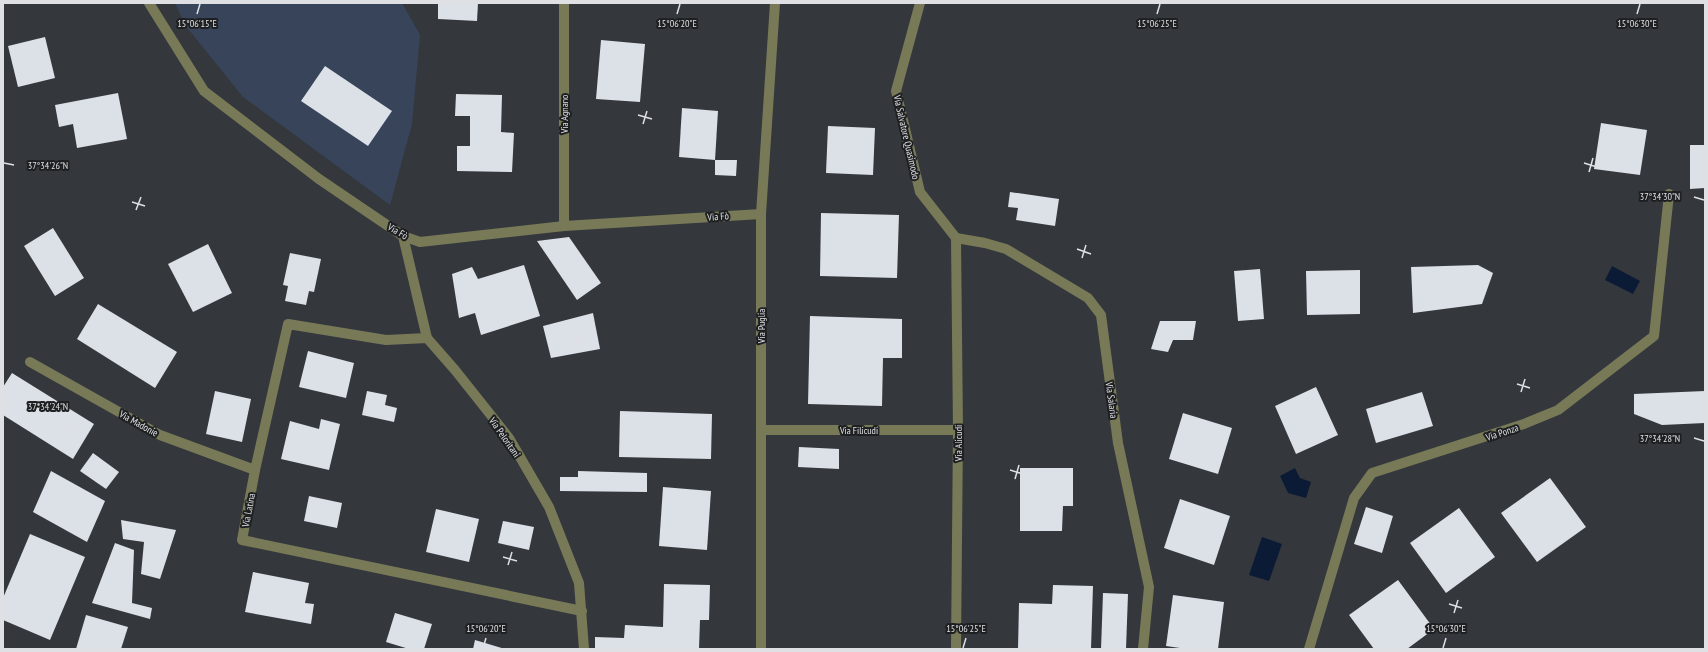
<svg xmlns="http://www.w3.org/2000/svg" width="1708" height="652" font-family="'PT Sans Narrow',sans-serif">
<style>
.green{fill:#37445a}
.water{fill:#0c1b35}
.building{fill:#dce0e7}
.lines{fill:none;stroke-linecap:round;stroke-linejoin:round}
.minor{stroke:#787a57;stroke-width:10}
.ticks{fill:none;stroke:#dee0e4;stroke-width:1.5}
.labels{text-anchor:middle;stroke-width:4;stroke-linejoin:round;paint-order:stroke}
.street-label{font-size:10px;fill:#dee0e4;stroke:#1d1f21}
.ticks-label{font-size:10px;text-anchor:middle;fill:#dee0e4;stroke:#1d1f21;stroke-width:4;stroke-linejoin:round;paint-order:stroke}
</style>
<rect width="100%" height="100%" fill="#34383d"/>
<path class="green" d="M175 3H402L420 35 412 124 390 205 243 97 185 25Z"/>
<g class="water">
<path d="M1612 266 1640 281 1633 294 1605 280Z"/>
<path d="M1295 468 1300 478 1311 482 1306 498 1288 493 1280 476Z"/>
<path d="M1262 537 1282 544 1269 581 1249 575Z"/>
</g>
<g class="building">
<path d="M438 3H478L477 21 438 19Z"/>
<path d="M45 37 55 78 18 87 8 46Z"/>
<path d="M601 40 645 44 640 102 596 99Z"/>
<path d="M325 66 392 111 368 146 301 101Z"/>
<path d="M118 93 127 139 77 148 73 124 59 127 55 105Z"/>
<path d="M456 94 502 95 501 132 514 133 512 172 457 171V146H470V116H455Z"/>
<path d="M682 108 718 111 715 160 679 157Z"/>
<path d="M1601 123 1647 130 1640 175 1594 169Z"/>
<path d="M828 126 875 128 873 175 826 173Z"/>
<path d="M1690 145H1705V188L1690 189Z"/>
<path d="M715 160H737L736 176 715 175Z"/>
<path d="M1010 192 1059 199 1055 226 1016 220 1018 208 1008 207Z"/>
<path d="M821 213 899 215 897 278 820 276Z"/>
<path d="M53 228 84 278 55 296 24 246Z"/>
<path d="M569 237 601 283 577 300 537 241Z"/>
<path d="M208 244 232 293 193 312 168 264Z"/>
<path d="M290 253 321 259 314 292 309 291 306 305 285 301 288 286 283 285Z"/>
<path d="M524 265 540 316 481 335 475 313 459 318 452 274 472 267 478 279Z"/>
<path d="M1478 265 1493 273 1482 304 1413 313 1411 267Z"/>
<path d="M1260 269 1264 319 1238 321 1234 271Z"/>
<path d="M1360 270V314L1307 315 1306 271Z"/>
<path d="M98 304 177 352 155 388 77 339Z"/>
<path d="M593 313 600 349 551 358 543 326Z"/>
<path d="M810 316 902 319V358H883L882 406 808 404Z"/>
<path d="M1160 321H1196L1193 340H1173L1168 352 1151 349Z"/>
<path d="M308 351 354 363 346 398 299 387Z"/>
<path d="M12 373 94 424 73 459 3 415V387Z"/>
<path d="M1316 387 1338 435 1296 454 1275 406Z"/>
<path d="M215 391 251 399 242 442 206 434Z"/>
<path d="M367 391 387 395 385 405 397 408 394 422 362 415Z"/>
<path d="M1705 391V423L1662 425 1634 414V394Z"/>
<path d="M1422 392 1433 426 1376 443 1366 409Z"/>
<path d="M620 411 712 414 711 459 619 457Z"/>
<path d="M1183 413 1232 428 1218 474 1169 459Z"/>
<path d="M321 419 340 424 329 470 281 459 290 421 319 429Z"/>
<path d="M799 447 839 449V469L798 467Z"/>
<path d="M93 453 119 472 106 489 80 471Z"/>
<path d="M1020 468H1073V506H1063L1062 531H1020Z"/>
<path d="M51 471 105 501 87 542 33 512Z"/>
<path d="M578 471 647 473V492L560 491V477H578Z"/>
<path d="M1550 478 1586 527 1537 562 1501 513Z"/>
<path d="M663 487 711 491 707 550 659 546Z"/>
<path d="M309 496 342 503 337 528 304 521Z"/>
<path d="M1180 499 1230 516 1214 565 1164 548Z"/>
<path d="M1366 507 1393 516 1382 553 1354 544Z"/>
<path d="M1459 508 1495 557 1446 593 1410 543Z"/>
<path d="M436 509 479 519 469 562 426 552Z"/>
<path d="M121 520 176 530 160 579 141 574 144 542 123 539Z"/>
<path d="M503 521 534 527 529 550 498 543Z"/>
<path d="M30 534 85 557 50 640 3 620V598Z"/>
<path d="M115 543 134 550 132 603 152 608 150 619 92 603Z"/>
<path d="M253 572 309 583 305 603 314 604 311 624 245 612Z"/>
<path d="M1398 580 1434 629 1407 649H1374L1349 615Z"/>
<path d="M664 584 710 585 709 620H700L699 649H595V637L624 638 625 625 663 627Z"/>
<path d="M1053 585 1093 586 1091 649H1018L1019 603 1052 604Z"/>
<path d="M1103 593 1128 594 1126 649H1101Z"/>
<path d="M1173 595 1224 602 1218 649H1187L1166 646Z"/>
<path d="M395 613 432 624 424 649H409L386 642Z"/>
<path d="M86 615 128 627 121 649H76Z"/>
<path d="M475 640 505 649H473Z"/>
</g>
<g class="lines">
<g class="minor">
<path d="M149 3 204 91 319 179 403 236 420 242 564 226 761 214"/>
<path d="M564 3V226"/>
<path d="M920 3 896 91 920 192 956 238"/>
<path d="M403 236 427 338 455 370 509 438 549 507 579 583 584 649"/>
<path d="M956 238 985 243 1006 249 1088 298 1101 315 1118 443 1149 587 1143 649"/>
<path d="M427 338 386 340 288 324 255 470 242 540 582 611"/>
<path d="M30 362 160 435 255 470"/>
<path d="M761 430H958"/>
<path d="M761 649V214L775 3"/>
<path d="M956 649 958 430 956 238"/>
<path d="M1309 649 1354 498 1372 473 1524 424 1558 410 1654 336 1669 194"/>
</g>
</g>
<path class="ticks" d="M197 14 200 4M677 14 680 4M1157 14 1160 4M1637 14 1640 4M638 115 652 119M643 124 647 111M4 163 14 165M1584 163 1597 167M1589 172 1593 158M1694 197 1704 200M132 202 145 206M136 210 141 197M1077 249 1091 254M1082 258 1086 245M571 336 584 340M576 345 580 331M1517 384 1530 388M1521 392 1525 379M4 404 14 407M64 422 78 426M69 431 73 418M1694 438 1704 441M1010 470 1023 474M1015 479 1019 465M503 557 517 561M508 565 512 552M1449 604 1462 608M1454 613 1458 600M483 648 486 638M963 648 966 638M1443 648 1446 638"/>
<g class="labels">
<g class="street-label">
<text transform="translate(564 114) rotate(-90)" y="4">Via Agnano</text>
<text transform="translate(907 137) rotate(77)" y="4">Via Salvatore Quasimodo</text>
<text transform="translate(718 216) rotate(-4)" y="4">Via Fò</text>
<text transform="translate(398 231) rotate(30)" y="4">Via Fò</text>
<text transform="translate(761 326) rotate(-90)" y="4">Via Puglia</text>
<text transform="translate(1112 400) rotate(82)" y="4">Via Salaria</text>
<text transform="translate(139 423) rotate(29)" y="4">Via Madonie</text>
<text x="859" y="434">Via Filicudi</text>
<text transform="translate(1502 432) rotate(-18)" y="4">Via Ponza</text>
<text transform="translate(505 437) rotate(55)" y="4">Via Peloritani</text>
<text transform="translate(958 443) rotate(-90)" y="4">Via Alicudi</text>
<text transform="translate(248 510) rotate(-79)" y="4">Via Latina</text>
</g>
</g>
<g class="ticks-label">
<text x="197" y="27">15°06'15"E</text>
<text x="677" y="27">15°06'20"E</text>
<text x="1157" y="27">15°06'25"E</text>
<text x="1637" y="27">15°06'30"E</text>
<text x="48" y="169">37°34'26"N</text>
<text x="1660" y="200">37°34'30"N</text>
<text x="48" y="410">37°34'24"N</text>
<text x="1660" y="442">37°34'28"N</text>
<text x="486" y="632">15°06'20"E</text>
<text x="966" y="632">15°06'25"E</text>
<text x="1446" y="632">15°06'30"E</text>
</g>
<rect width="1708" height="652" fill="none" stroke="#dee0e4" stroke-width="8"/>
</svg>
